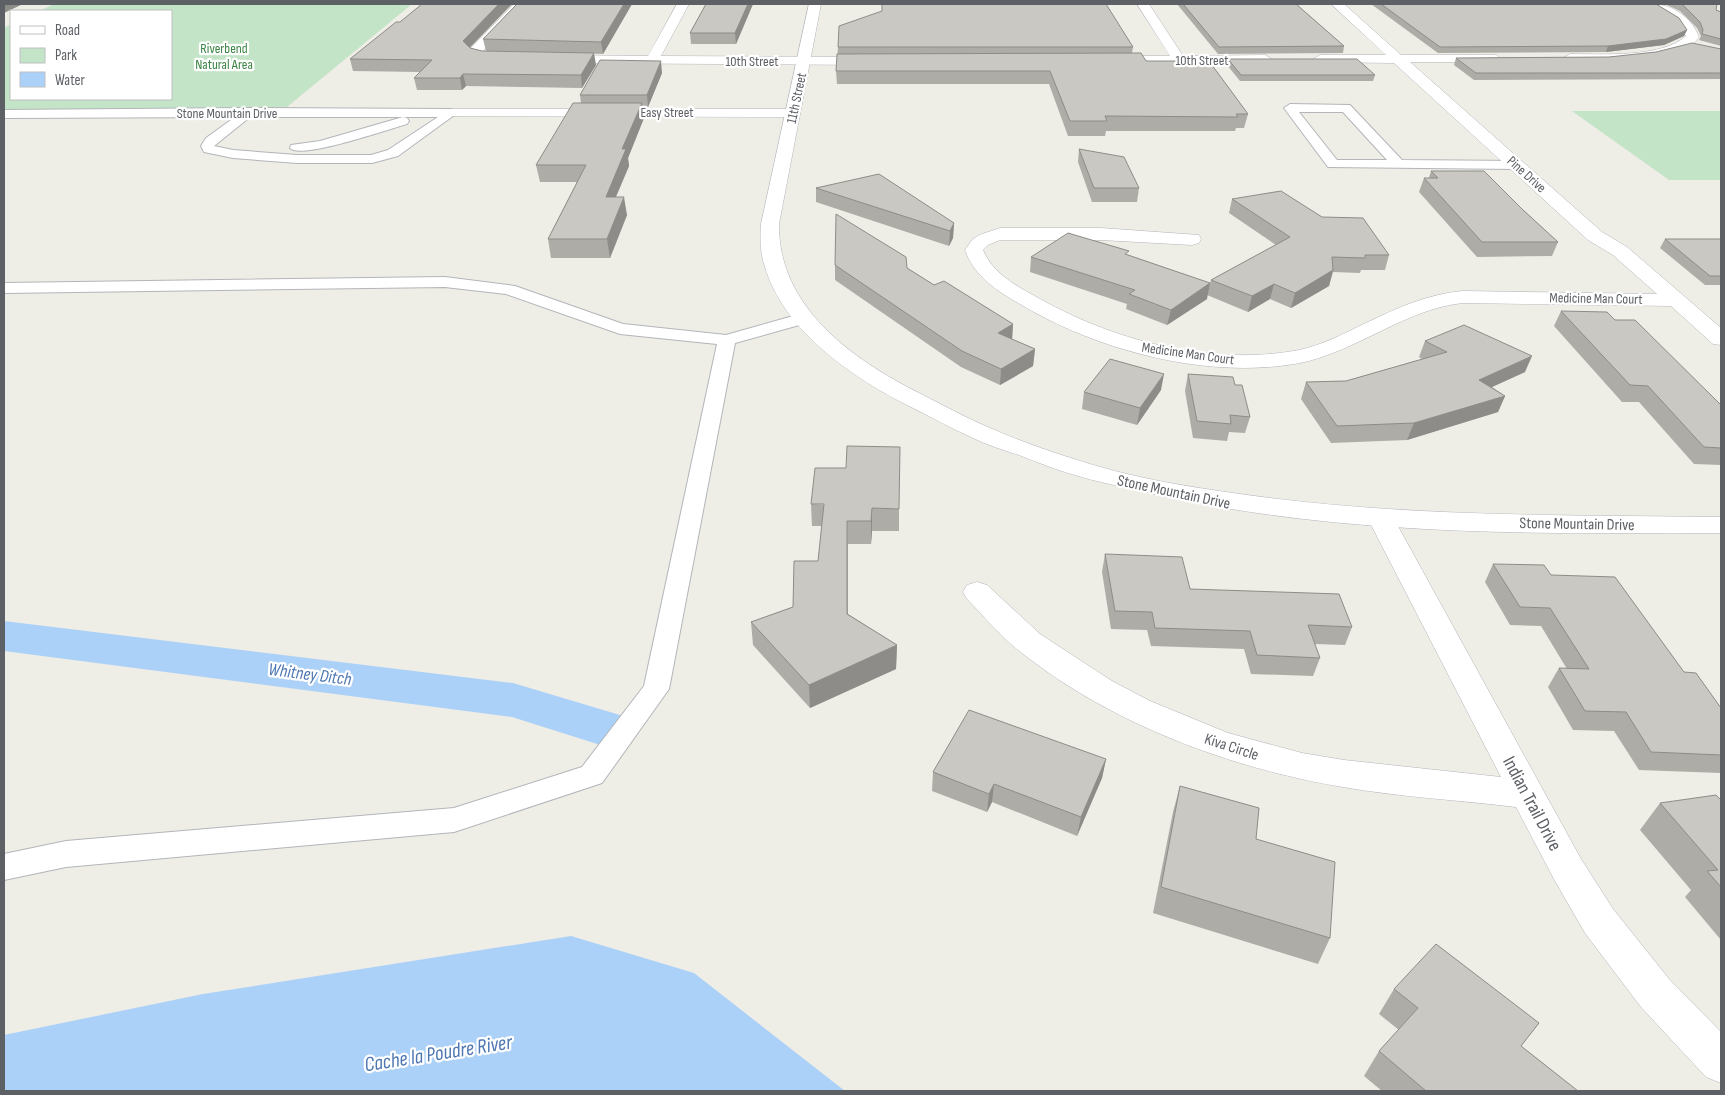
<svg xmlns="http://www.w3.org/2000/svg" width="1725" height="1095" font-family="'Sofia Sans Condensed',sans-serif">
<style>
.green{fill:#c4e4c7}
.water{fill:#acd1f8}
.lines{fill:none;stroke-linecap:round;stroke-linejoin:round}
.canal{fill:#acd1f8;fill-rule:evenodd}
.lane-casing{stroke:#b3b5b9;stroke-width:2}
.street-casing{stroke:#b3b5b9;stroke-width:1}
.secondary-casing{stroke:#b4b7bc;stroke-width:1}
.lane{fill:#fff;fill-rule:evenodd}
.street{fill:#fff;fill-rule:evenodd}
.secondary{fill:#fff;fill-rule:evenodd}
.wall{fill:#aeaca7}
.shaded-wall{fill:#8d8c88}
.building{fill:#cac8c2;stroke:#8d8c88}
.labels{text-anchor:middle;stroke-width:4.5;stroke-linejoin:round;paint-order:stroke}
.far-park-label{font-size:14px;fill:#3d8446;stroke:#fff}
.far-street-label{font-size:14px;fill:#5d6065;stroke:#fff}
.street-label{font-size:16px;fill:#5d6065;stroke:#fff}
.water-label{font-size:18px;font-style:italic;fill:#4d76b2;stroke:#fff}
.near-street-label{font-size:19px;fill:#5d6065;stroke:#fff}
.near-water-label{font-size:21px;font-style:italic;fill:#4d76b2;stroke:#fff}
</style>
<rect width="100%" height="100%" fill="#eeede6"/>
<g class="green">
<path d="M54 4H412L287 107 4 110V28L11 24V99H171V11H39Z"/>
<path d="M1572 111H1721V180H1669Z"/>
</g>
<path class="water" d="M571 936 694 973 845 1091H4V1035L203 994Z"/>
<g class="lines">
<path class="canal" d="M4 621 513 683 630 718 637 731 630 744 613 749 512 717 4 651Z"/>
<defs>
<g id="lane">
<path d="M1290 104 1350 105 1402 160 1517 161 1524 165 1517 169 1328 167 1284 108ZM1299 112H1343L1387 160H1337Z"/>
<path d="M249 108 451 109 457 113 398 156 372 163H297L233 158 204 152 201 146 206 138 235 117 4 118V110ZM250 117H438L388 150 371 155H297L233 150 214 146Z"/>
<path d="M403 117 407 118 409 121 407 124C389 129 300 160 290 148L291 145 320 141Z"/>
<path d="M445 277 515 286 623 324 726 335 804 313 810 314 813 318 810 322 735 343 669 689 602 783 454 832 66 867 4 880V854L66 841 454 808 582 767 644 686 717 344 620 334 506 294 445 287 4 293V283Z"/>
</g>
<g id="street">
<path d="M514 4H526L482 52 512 55 514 58 512 61C499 64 476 63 467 53L469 50Z"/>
<path d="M677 4H689L661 56 875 57 882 61 875 65 558 63 551 59 558 55 648 56Z"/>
<path d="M1137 4H1149L1183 56 1265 55 1272 59 1265 63H1103L1101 60 1103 57 1108 56H1170Z"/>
<path d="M1331 4H1344L1401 55H1497L1499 58 1497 61 1492 62H1410L1602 232 1627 247 1721 328V345L1713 344 1671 306 1463 303C1405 309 1358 351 1300 363 1209 380 1098 351 1020 304 997 291 974 276 965 250L972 240 979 235 1000 228H1101L1199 235 1201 239 1199 243 1192 245 1101 240H1000L988 245 983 250C992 272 1013 284 1033 295 1110 340 1210 367 1299 350 1323 345 1345 333 1366 323 1397 308 1428 294 1463 291L1657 294 1613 255 1588 240 1394 63 1315 62 1313 59 1320 55H1386Z"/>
<path d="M1648 4C1671 3 1691 16 1699 37 1679 64 1613 62 1582 62H1570L1563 58 1570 54C1602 54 1662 58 1686 36L1678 23Z"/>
<path d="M451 109H793L798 110 800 113 798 116 793 117 446 116 444 113 446 110Z"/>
<path d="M1381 511 1390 513 1394 519 1581 859 1613 909 1669 979 1721 1032V1083L1706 1077 1641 1007 1585 933 1555 881 1516 807C1459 800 1400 797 1343 787 1228 768 1103 721 1012 645 996 631 982 614 967 599L963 592 967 585 977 582 987 585 1040 634 1112 681 1150 701 1228 733 1302 753 1344 760 1501 777 1368 519 1372 513Z"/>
</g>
<path id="secondary" d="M809 4H821L779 224C778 307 852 359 919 393 943 405 966 418 990 428 1022 442 1057 454 1090 464 1139 479 1190 487 1240 494 1399 517 1561 515 1721 517V533C1525 534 1324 536 1133 489 1114 485 1094 481 1075 475 1056 470 1037 462 1019 455 1003 450 987 445 973 438 950 428 928 415 905 404 850 376 783 329 765 267 760 253 760 238 761 224Z"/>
</defs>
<use href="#lane" class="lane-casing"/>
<use href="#street" class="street-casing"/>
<use href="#secondary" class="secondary-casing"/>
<use href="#lane" class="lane"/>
<use href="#street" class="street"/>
<use href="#secondary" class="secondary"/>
</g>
<g class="wall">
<path d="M422 4H512L470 48 482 51 596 65 582 88 466 86 462 90H417L414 78 420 72 353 71 350 59 400 22Z"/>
<path d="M517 4H632L603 54 486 51 483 39Z"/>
<path d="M706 4H753L736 44H691L690 33Z"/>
<path d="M1177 4H1296L1344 46 1343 53 1218 54Z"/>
<path d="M1371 4H1656L1687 30 1684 36 1664 45 1606 52 1438 53Z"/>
<path d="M1663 4H1717L1716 10 1721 12V46L1699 40 1701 36 1697 28 1680 11 1665 4Z"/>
<path d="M838 47H1133L1132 53 1248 114 1244 128H1236L1235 131H1106L1105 136H1068L1049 84H837L836 71Z"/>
<path d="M1721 49V79L1474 80 1454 65 1456 58 1609 57Z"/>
<path d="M1228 59 1375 75 1373 81H1240L1227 65Z"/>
<path d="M662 73 648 107H642L644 118 628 158 629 166 616 197 627 215 610 258H551L548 239 577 182H540L536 165 581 103 580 95Z"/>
<path d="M1079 149 1139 188 1137 202H1092L1078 162Z"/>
<path d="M1431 171 1522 209 1558 242 1552 256 1477 257 1419 192 1424 178H1429Z"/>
<path d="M816 188 954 223 953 238 949 246 816 202Z"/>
<path d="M1232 199 1322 217 1389 255 1385 270H1361L1360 273 1333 272 1329 286 1291 308 1270 299 1248 312 1207 295V299L1167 325 1126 309 1127 304 1030 272 1031 257 1128 255 1210 283 1211 280 1276 245 1229 213Z"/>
<path d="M1665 239H1721V285H1705L1660 248Z"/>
<path d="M835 265 907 268 934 285 1013 324 1012 339 1035 349 1033 366 1000 385 961 367 835 280Z"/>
<path d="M1561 311 1615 320 1721 405V465L1694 464 1639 402H1622L1554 326Z"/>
<path d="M1425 341 1525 372 1492 387 1505 396 1498 412 1407 440 1331 443 1301 399 1306 382 1346 381 1422 359 1419 357Z"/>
<path d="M1188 374 1235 385 1250 417 1245 433 1229 432 1227 441 1193 438 1185 391Z"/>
<path d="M1161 390 1137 425 1082 409 1084 392Z"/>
<path d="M811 504 899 509V531H872L871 544H848V614L897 645 896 669 810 708 753 645 751 622 793 607 818 561 822 526H812Z"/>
<path d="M1105 554 1190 589 1352 627 1345 645 1315 644 1320 658 1313 676 1251 674 1244 649 1151 646 1147 630 1111 629 1102 572Z"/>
<path d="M1493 564 1551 575 1684 672 1721 708V773L1639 770 1614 731 1573 730 1548 687 1559 668 1567 669 1541 626 1510 625 1485 582Z"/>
<path d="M1106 759 1102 778 1077 836 992 802 987 812 932 791 933 772Z"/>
<path d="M1180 786 1256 839 1330 938 1318 964 1153 913 1173 812Z"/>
<path d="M1721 800V940L1685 897 1691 890 1640 830 1660 803Z"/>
<path d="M1394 989 1539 1023 1521 1046 1578 1091H1382L1364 1076 1379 1051 1399 1030 1379 1014Z"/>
</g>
<g class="shaded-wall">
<path d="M4 4H23L4 13Z"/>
<path d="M499 4H512L465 52 463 41Z"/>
<path d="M624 4H632L603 54 601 42Z"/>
<path d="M748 4H753L736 44 735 33Z"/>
<path d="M1687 30 1684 36 1664 45 1606 52 1608 46Z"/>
<path d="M594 53 596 65 582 88 581 75Z"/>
<path d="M661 61 662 73 648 107 647 95Z"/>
<path d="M463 74 466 86 462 90 460 78Z"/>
<path d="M642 103 644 118 628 158 629 166 608 215 606 197 622 149Z"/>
<path d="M624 197 627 215 610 258 607 239Z"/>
<path d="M954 223 953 238 949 246 950 231Z"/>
<path d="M1333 270 1329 286 1291 308 1295 293Z"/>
<path d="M1210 283 1207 299 1167 325 1171 310Z"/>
<path d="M1274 284 1270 299 1248 312 1252 296Z"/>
<path d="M1013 324 1012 340 998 333Z"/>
<path d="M1035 349 1033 366 1000 385 1001 369Z"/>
<path d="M1532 356 1525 372 1472 396 1479 380Z"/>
<path d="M1164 374 1161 390 1137 425 1140 408Z"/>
<path d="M1505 396 1498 412 1407 440 1414 423Z"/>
<path d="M872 508V531L871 544V521Z"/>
<path d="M897 645 896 669 810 708 809 685Z"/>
<path d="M1106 759 1102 778 1077 836 1081 817Z"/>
<path d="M994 784 992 802 987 812 989 794Z"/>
</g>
<g class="building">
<path d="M422 4H499L463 41 470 48 482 51 594 53 581 75 463 74 460 78H414L432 60 350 59 396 22H400Z"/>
<path d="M517 4H624L601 42 483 39Z"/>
<path d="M706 4H748L735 33H690Z"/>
<path d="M882 4H1106L1133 47H838L839 26 882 11Z"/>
<path d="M1183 4H1296L1344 46 1219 47Z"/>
<path d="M1381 4H1656L1679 18 1687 30 1666 39 1608 46 1440 47Z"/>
<path d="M1680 4H1717L1716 10 1721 12V39L1702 34 1703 30 1700 22 1683 5Z"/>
<path d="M1692 43 1721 49V73H1476L1456 58 1609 57 1656 52Z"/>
<path d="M1141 53 1146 61H1209L1248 114H1236L1238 117 1105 116 1107 121H1070L1050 71H836L837 54Z"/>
<path d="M1228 59H1357L1375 75H1241Z"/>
<path d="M600 60 661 61 647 95H580Z"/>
<path d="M573 103H642L622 149H626L606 197H624L607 239H548L586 165H536Z"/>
<path d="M1079 149 1124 157 1139 188H1094Z"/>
<path d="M1431 171H1484L1522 209 1558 242H1482L1424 178H1438Z"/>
<path d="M879 174 954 223 950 231 816 188Z"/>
<path d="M1281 191 1322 217 1363 218 1389 255H1365V258L1332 257 1333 270 1295 293 1274 284 1252 296 1211 280 1290 237 1232 199Z"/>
<path d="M836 214 906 257 907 268 934 285 944 281 1013 324 998 333 1035 349 1001 369 962 351 835 265Z"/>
<path d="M1068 233 1129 251 1125 254 1210 283 1171 310 1129 294 1135 290 1031 257Z"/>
<path d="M1665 239H1721V276H1710Z"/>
<path d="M1561 311 1607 312 1615 320H1635L1721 405V448L1704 447 1648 386 1630 385Z"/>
<path d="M1464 325 1532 356 1479 380 1505 396 1414 423 1337 426 1306 382 1346 381 1447 352 1425 341Z"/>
<path d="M1110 359 1164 374 1140 408 1084 392Z"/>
<path d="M1188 374 1233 377 1235 385H1242L1250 417 1230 415 1231 424 1197 421Z"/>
<path d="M847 446 900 447 899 509 872 508 871 521H847V614L897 645 809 685 751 622 793 607 794 561H818L824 504H811L815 468H846Z"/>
<path d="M1105 554 1182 557 1190 589 1339 594 1352 627 1308 625 1320 658 1257 655 1250 631 1155 628 1152 612 1115 611Z"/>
<path d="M1493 564 1544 565 1551 575 1615 577 1684 672 1696 673 1721 708V755L1651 752 1626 712 1585 711 1559 668 1589 669 1550 608 1520 607Z"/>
<path d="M969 710 1106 759 1081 817 994 784 989 794 933 772Z"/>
<path d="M1180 786 1259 808 1256 839 1335 862 1330 938 1161 887Z"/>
<path d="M1716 795 1721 800V887L1707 871 1718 870 1660 803Z"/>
<path d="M1436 944 1539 1023 1521 1046 1578 1091H1426L1379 1051 1418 1008 1394 989Z"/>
</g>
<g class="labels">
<g class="far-park-label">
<text x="224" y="53">Riverbend<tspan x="224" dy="16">Natural Area</tspan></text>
</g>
<g class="far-street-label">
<text x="1202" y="65">10th Street</text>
<text x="752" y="66">10th Street</text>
<text transform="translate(796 98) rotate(-78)" y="5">11th Street</text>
<text x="667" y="117">Easy Street</text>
<text x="227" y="118">Stone Mountain Drive</text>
<text transform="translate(1527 174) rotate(42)" y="5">Pine Drive</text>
<text transform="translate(1596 298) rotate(1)" y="5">Medicine Man Court</text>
<text transform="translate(1188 353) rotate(8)" y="5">Medicine Man Court</text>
</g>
<g class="street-label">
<text transform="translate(1174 491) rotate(12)" y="6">Stone Mountain Drive</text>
<text transform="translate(1577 523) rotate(1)" y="6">Stone Mountain Drive</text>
<text transform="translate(1232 746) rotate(18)" y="6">Kiva Circle</text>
</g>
<g class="water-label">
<text transform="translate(310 674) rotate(7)" y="6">Whitney Ditch</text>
</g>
<g class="near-street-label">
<text transform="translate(1533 803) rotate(62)" y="7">Indian Trail Drive</text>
</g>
<g class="near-water-label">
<text transform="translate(438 1053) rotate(-9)" y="7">Cache la Poudre River</text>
</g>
</g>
<rect width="1725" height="1095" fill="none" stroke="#5d6065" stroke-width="10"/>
<rect x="10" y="10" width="162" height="90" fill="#ffffff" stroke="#bebfc1"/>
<rect x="20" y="26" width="25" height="8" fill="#ffffff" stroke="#bebfc1"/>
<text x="55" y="35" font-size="15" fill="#5d6065">Road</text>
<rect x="20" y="48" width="25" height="15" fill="#c4e4c7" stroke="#bebfc1"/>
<text x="55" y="60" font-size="15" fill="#5d6065">Park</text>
<rect x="20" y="72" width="25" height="15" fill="#acd1f8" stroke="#bebfc1"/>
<text x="55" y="85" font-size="15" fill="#5d6065">Water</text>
</svg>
